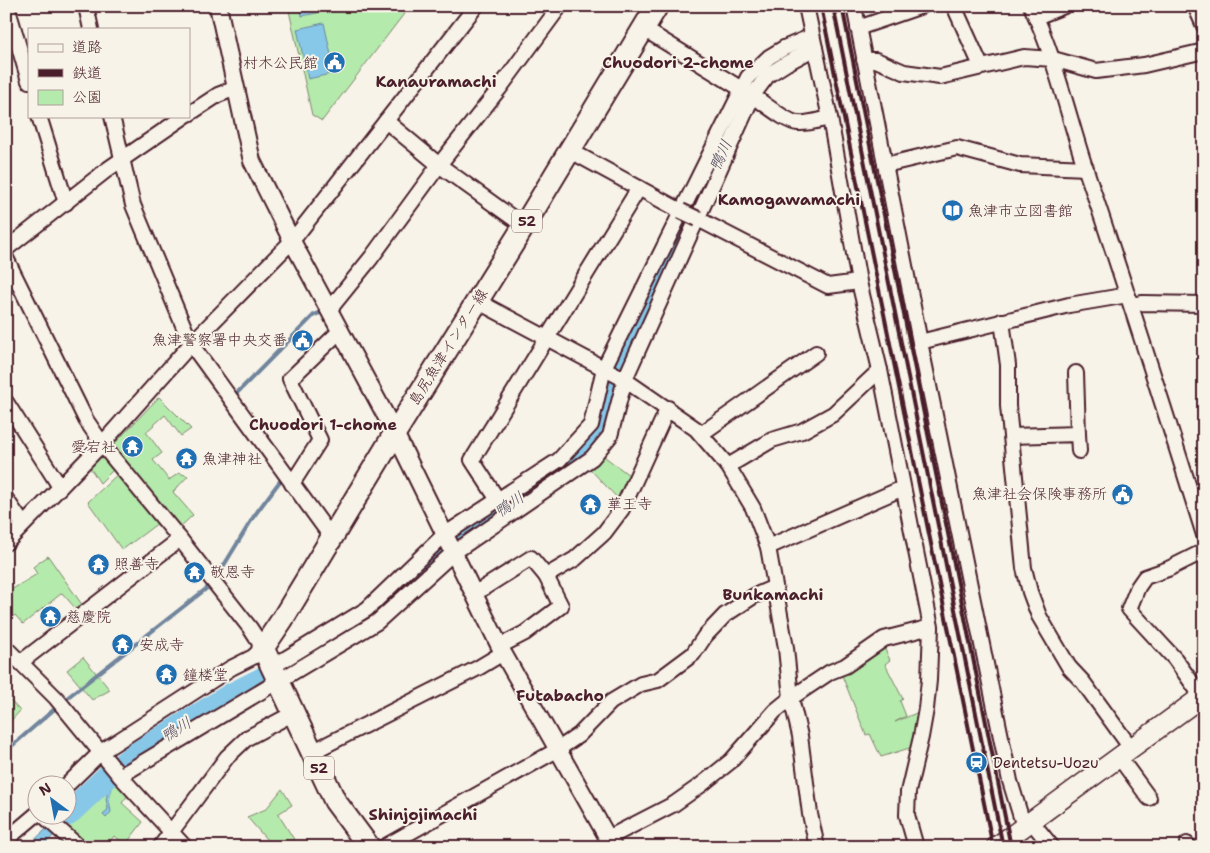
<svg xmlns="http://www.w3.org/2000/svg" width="1210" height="853" font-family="'Shantell Sans','Klee One',sans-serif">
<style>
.built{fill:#eae2e8}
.green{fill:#b4eaac;stroke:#7f846c}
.water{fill:#87c7e8;stroke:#6f849c}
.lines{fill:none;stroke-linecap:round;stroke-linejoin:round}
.stream{stroke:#6f849c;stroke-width:4}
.river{stroke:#87c7e8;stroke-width:24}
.minor-casing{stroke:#4a1f2b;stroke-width:18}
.tertiary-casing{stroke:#4a1f2b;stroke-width:20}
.secondary-casing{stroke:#4a1f2b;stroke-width:22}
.primary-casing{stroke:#4a1f2b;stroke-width:25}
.minor{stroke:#f7f3e8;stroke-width:14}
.tertiary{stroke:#f7f3e8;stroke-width:16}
.secondary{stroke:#f7f3e8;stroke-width:19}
.primary{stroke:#f7f3e8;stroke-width:21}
.rail{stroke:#4a1f2b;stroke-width:4}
.minor-bridge-casing{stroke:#4a1f2b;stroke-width:18;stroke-linecap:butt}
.minor-bridge{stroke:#f7f3e8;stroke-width:14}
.labels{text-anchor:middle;stroke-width:4;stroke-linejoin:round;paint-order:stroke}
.shield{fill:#f7f3e8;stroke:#7e5f64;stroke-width:1}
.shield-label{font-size:14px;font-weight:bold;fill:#4a1f2b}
.poi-label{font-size:15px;fill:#4a1f2b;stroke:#f7f3e8;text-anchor:start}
.street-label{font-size:15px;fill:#4a1f2b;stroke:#f7f3e8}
.neighbourhood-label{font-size:16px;font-weight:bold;fill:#4a1f2b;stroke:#f7f3e8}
.water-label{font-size:16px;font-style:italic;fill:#5c5164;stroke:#f7f3e8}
</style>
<rect width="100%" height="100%" fill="#f7f3e8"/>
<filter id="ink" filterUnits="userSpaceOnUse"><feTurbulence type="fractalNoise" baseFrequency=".02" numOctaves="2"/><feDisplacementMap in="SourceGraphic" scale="10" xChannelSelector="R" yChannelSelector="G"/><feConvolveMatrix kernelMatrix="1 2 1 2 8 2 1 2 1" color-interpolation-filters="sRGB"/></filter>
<g filter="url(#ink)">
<path class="built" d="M1204 831V847H1189L1187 844Z"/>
<g class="green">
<path d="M288 6H410L322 121 312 115Z"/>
<path d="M159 397 191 429 181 436 165 415 146 432 162 453 153 460 169 480 179 473 188 476 173 492 193 515 179 528 114 448 115 443Z"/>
<path d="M105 448 118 465 100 483 89 466Z"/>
<path d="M601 454 633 478 622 503 589 468Z"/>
<path d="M122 470 158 523 122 550 88 502Z"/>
<path d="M48 556 83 606 77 610 62 593 23 624 15 615 6 621V607L12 603 6 593 37 574 33 567Z"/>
<path d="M881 641 890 660 885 664 903 699 900 701 906 716 895 722 926 709 919 745 881 757 870 734 866 735 839 668Z"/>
<path d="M83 657 110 690 92 700 67 670Z"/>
<path d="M7 697 20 711 6 726V698Z"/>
<path d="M110 777 129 794 122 803 143 822 126 844 114 836 106 847H90L65 827Z"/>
<path d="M282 789 292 805 278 814 295 841 287 847H273L247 817 266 809Z"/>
</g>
<g class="water">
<path d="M300 6H319L321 12 302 16Z"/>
<path d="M324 23 335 73 308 79 297 29Z"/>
<path d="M133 754 115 775 109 800 111 812 106 818 103 815 108 809 106 799 111 779 42 847H27L60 816H68V808L106 772Z"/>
</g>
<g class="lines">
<g class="stream">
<path d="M233 397 314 315 326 311"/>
<path d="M215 580 254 516 283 477"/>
<path d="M63 701 211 585"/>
<path d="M6 751 58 706"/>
</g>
<g class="river">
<path d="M886 9 893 6"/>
<path d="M752 88C758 74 773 63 786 55"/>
<path d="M363 625 372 619 429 560 564 467 591 445 606 426 624 360 702 193"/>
<path d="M68 814 109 775 132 757 231 695 323 648"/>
</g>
<defs>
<g id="minor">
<path d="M7 6 29 81"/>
<path d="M86 6 91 29"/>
<path d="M806 6 830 118 859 282 880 370 931 627 929 680 926 709 921 737 908 792 907 815 916 847"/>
<path d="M854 6 920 342 1010 781 1024 827"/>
<path d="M954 6 981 66"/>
<path d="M1031 6C1055 57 1067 111 1084 164 1126 287 1165 411 1204 535"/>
<path d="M1195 6 1204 26"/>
<path d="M1036 17 1064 6"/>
<path d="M858 28 922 6"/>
<path d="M644 29 743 90C758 97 784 122 798 123 808 124 820 120 830 118"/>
<path d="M864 60H876L904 72 940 77 1024 57 1053 59 1096 71 1144 65 1204 51"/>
<path d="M189 114 218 95 236 88"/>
<path d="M39 116 66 203"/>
<path d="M112 116 133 205 191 344 332 538"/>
<path d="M386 121 439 165 524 226"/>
<path d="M569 150 681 211"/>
<path d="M885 165 957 148 1020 165 1086 168"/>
<path d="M698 219 828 286 859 282"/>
<path d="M6 249 108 169 185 116"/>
<path d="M6 258 86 420 105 448 180 539 250 628 263 648 253 657 231 668 101 752 66 786"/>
<path d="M477 301 622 378 696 429 728 466 753 508 768 547 786 648 791 698 800 736 810 814 817 847"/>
<path d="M1131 305 1143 303 1204 304"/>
<path d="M329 310 371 258 439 165 499 89 560 6"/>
<path d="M1002 321 1008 365V406L1011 436 1024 568 1030 592 1039 616 1069 667 1083 682 1131 748"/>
<path d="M920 342 1069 305 1128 295"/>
<path d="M1076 373 1078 434"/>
<path d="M6 402 60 487"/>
<path d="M701 434 816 353"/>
<path d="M1011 436 1078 434 1079 451"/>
<path d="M728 466 772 440 802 431 833 414 880 370"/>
<path d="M292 484 320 440 290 379 340 331"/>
<path d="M6 499 23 524"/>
<path d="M498 500 472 460 639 188"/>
<path d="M6 543 102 444 191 344 292 241 476 6"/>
<path d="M768 547 903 488"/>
<path d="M474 594 531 558 546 576"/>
<path d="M500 646 525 633 561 606 546 576 575 559 604 533 622 509 668 408"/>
<path d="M6 648 56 698 120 776 185 847"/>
<path d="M21 662 180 539"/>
<path d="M272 667 367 609 444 535 559 460 591 425 604 368 748 77 769 57 784 48 812 36"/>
<path d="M1202 697 1175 659 1129 609 1138 587 1145 577 1168 569 1204 551"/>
<path d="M312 752 478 668 503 653"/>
<path d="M1119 757 1149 798"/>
<path d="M120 776 377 622 453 553 592 458 610 436 625 379 753 95 768 75 787 63 815 48"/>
<path d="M44 816 79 847"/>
<path d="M1031 821 1052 847"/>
<path d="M608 838 674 804 701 785 731 761 775 711 791 698 830 672 845 666 884 639 931 627"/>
<path d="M6 840 38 813"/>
<path d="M1187 844 1189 847"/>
<path d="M160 847 227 757 247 738 294 713"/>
<path d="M384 847 557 750 579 735 611 702 641 684 658 680 693 654 705 636 725 615 754 596 775 587"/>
</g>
<path id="tertiary" d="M218 6 252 161 292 241 395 433 503 653 613 847"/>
<path id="secondary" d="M996 847 1204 695"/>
<path id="primary" d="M369 847 335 801 263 648 282 620 395 433 524 226 657 6"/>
</defs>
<use href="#minor" class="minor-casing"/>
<use href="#tertiary" class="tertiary-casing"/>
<use href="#secondary" class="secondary-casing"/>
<use href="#primary" class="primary-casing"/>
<use href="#minor" class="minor"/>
<use href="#tertiary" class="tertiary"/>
<use href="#secondary" class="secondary"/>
<use href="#primary" class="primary"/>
<g class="rail">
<path d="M821 6 993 847"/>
<path d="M833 6 1003 847"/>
<path d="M842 6 1011 847"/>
</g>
<defs>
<path id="minor-bridge" d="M681 211 698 219"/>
</defs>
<use href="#minor-bridge" class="minor-bridge-casing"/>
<use href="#minor-bridge" class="minor-bridge"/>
</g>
</g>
<defs>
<symbol id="civic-disc" viewBox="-11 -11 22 22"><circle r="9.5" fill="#1f6fb2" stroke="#f7f3e8"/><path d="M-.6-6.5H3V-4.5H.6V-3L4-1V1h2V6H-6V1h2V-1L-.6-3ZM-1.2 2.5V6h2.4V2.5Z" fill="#fff"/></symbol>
<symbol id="library-disc" viewBox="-11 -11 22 22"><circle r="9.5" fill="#1f6fb2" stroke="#f7f3e8"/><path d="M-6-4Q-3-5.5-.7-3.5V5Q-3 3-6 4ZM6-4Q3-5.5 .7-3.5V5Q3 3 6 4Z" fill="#fff"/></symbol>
<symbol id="temple-disc" viewBox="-11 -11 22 22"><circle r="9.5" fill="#1f6fb2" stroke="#f7f3e8"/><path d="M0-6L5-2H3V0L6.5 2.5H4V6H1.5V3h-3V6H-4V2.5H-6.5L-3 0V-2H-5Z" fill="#fff"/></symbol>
<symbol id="station-disc" viewBox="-11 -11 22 22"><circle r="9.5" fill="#1f6fb2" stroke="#f7f3e8"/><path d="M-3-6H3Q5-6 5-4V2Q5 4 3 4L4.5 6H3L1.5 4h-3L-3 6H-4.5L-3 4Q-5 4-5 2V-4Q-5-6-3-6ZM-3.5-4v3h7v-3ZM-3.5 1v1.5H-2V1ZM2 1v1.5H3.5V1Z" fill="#fff"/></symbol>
</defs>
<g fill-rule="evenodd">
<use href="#civic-disc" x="322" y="50" width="25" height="25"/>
<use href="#library-disc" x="940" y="198" width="25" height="25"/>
<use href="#civic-disc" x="290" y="328" width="25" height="25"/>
<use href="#temple-disc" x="120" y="434" width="25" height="25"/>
<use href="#temple-disc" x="174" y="446" width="25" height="25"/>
<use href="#civic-disc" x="1110" y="482" width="25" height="25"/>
<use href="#temple-disc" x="578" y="492" width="25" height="25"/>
<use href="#temple-disc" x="86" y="552" width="25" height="25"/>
<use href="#temple-disc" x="182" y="560" width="25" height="25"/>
<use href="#temple-disc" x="38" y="604" width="25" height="25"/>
<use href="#temple-disc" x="110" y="632" width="25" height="25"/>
<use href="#temple-disc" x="154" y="662" width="25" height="25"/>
<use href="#station-disc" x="964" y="750" width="25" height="25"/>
</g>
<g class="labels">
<g class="shield">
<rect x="512" y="209.5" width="30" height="23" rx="4"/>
<rect x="304" y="756.5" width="30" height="23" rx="4"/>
</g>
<g class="shield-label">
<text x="527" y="226">52</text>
<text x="319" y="773">52</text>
</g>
<g class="poi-label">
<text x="318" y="68" text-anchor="end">村木公民館</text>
<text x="968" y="216">魚津市立図書館</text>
<text x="287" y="345" text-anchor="end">魚津警察署中央交番</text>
<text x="116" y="452" text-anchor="end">愛宕社</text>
<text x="202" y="464">魚津神社</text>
<text x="1107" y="499" text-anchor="end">魚津社会保険事務所</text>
<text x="607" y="509">華王寺</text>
<text x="114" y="569">照善寺</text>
<text x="210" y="577">敬恩寺</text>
<text x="66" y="622">慈慶院</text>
<text x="139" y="650">安成寺</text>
<text x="183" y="680">鐘楼堂</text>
<text x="993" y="768">Dentetsu-Uozu</text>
</g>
<g class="street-label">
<text transform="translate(448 347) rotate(-58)" y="5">島尻魚津インター線</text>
</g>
<g class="neighbourhood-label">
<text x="678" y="68">Chuodori 2-chome</text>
<text x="436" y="87">Kanauramachi</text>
<text x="789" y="205">Kamogawamachi</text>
<text x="323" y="430">Chuodori 1-chome</text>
<text x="773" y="600">Bunkamachi</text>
<text x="560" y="701">Futabacho</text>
<text x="423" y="820">Shinjojimachi</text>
</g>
<g class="water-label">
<text transform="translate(720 155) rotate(-65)" y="6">鴨川</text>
<text transform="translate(509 504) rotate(-35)" y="6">鴨川</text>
<text transform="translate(176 729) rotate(-32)" y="6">鴨川</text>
</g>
</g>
<rect width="1210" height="853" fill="none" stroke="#f7f3e8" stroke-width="25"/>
<rect x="12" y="12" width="1185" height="828" fill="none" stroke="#4a1f2b" stroke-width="2" filter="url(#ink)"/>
<rect x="28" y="28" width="162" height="90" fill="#f7f3e8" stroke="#b29e9c"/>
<rect x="38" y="44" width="25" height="8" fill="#f7f3e8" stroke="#b29e9c"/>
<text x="72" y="52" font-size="15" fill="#4a1f2b">道路</text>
<rect x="38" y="69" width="25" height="8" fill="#4a1f2b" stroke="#b29e9c"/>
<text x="72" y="78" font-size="15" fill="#4a1f2b">鉄道</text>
<rect x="38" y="90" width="25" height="15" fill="#b4eaac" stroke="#b29e9c"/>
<text x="72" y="102" font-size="15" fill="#4a1f2b">公園</text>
<g transform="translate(52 800) rotate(328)"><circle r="24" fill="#f7f3e8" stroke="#b29e9c"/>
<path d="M0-4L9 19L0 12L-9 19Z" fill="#1f6fb2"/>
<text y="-8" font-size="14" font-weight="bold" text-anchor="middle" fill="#4a1f2b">N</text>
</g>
</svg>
